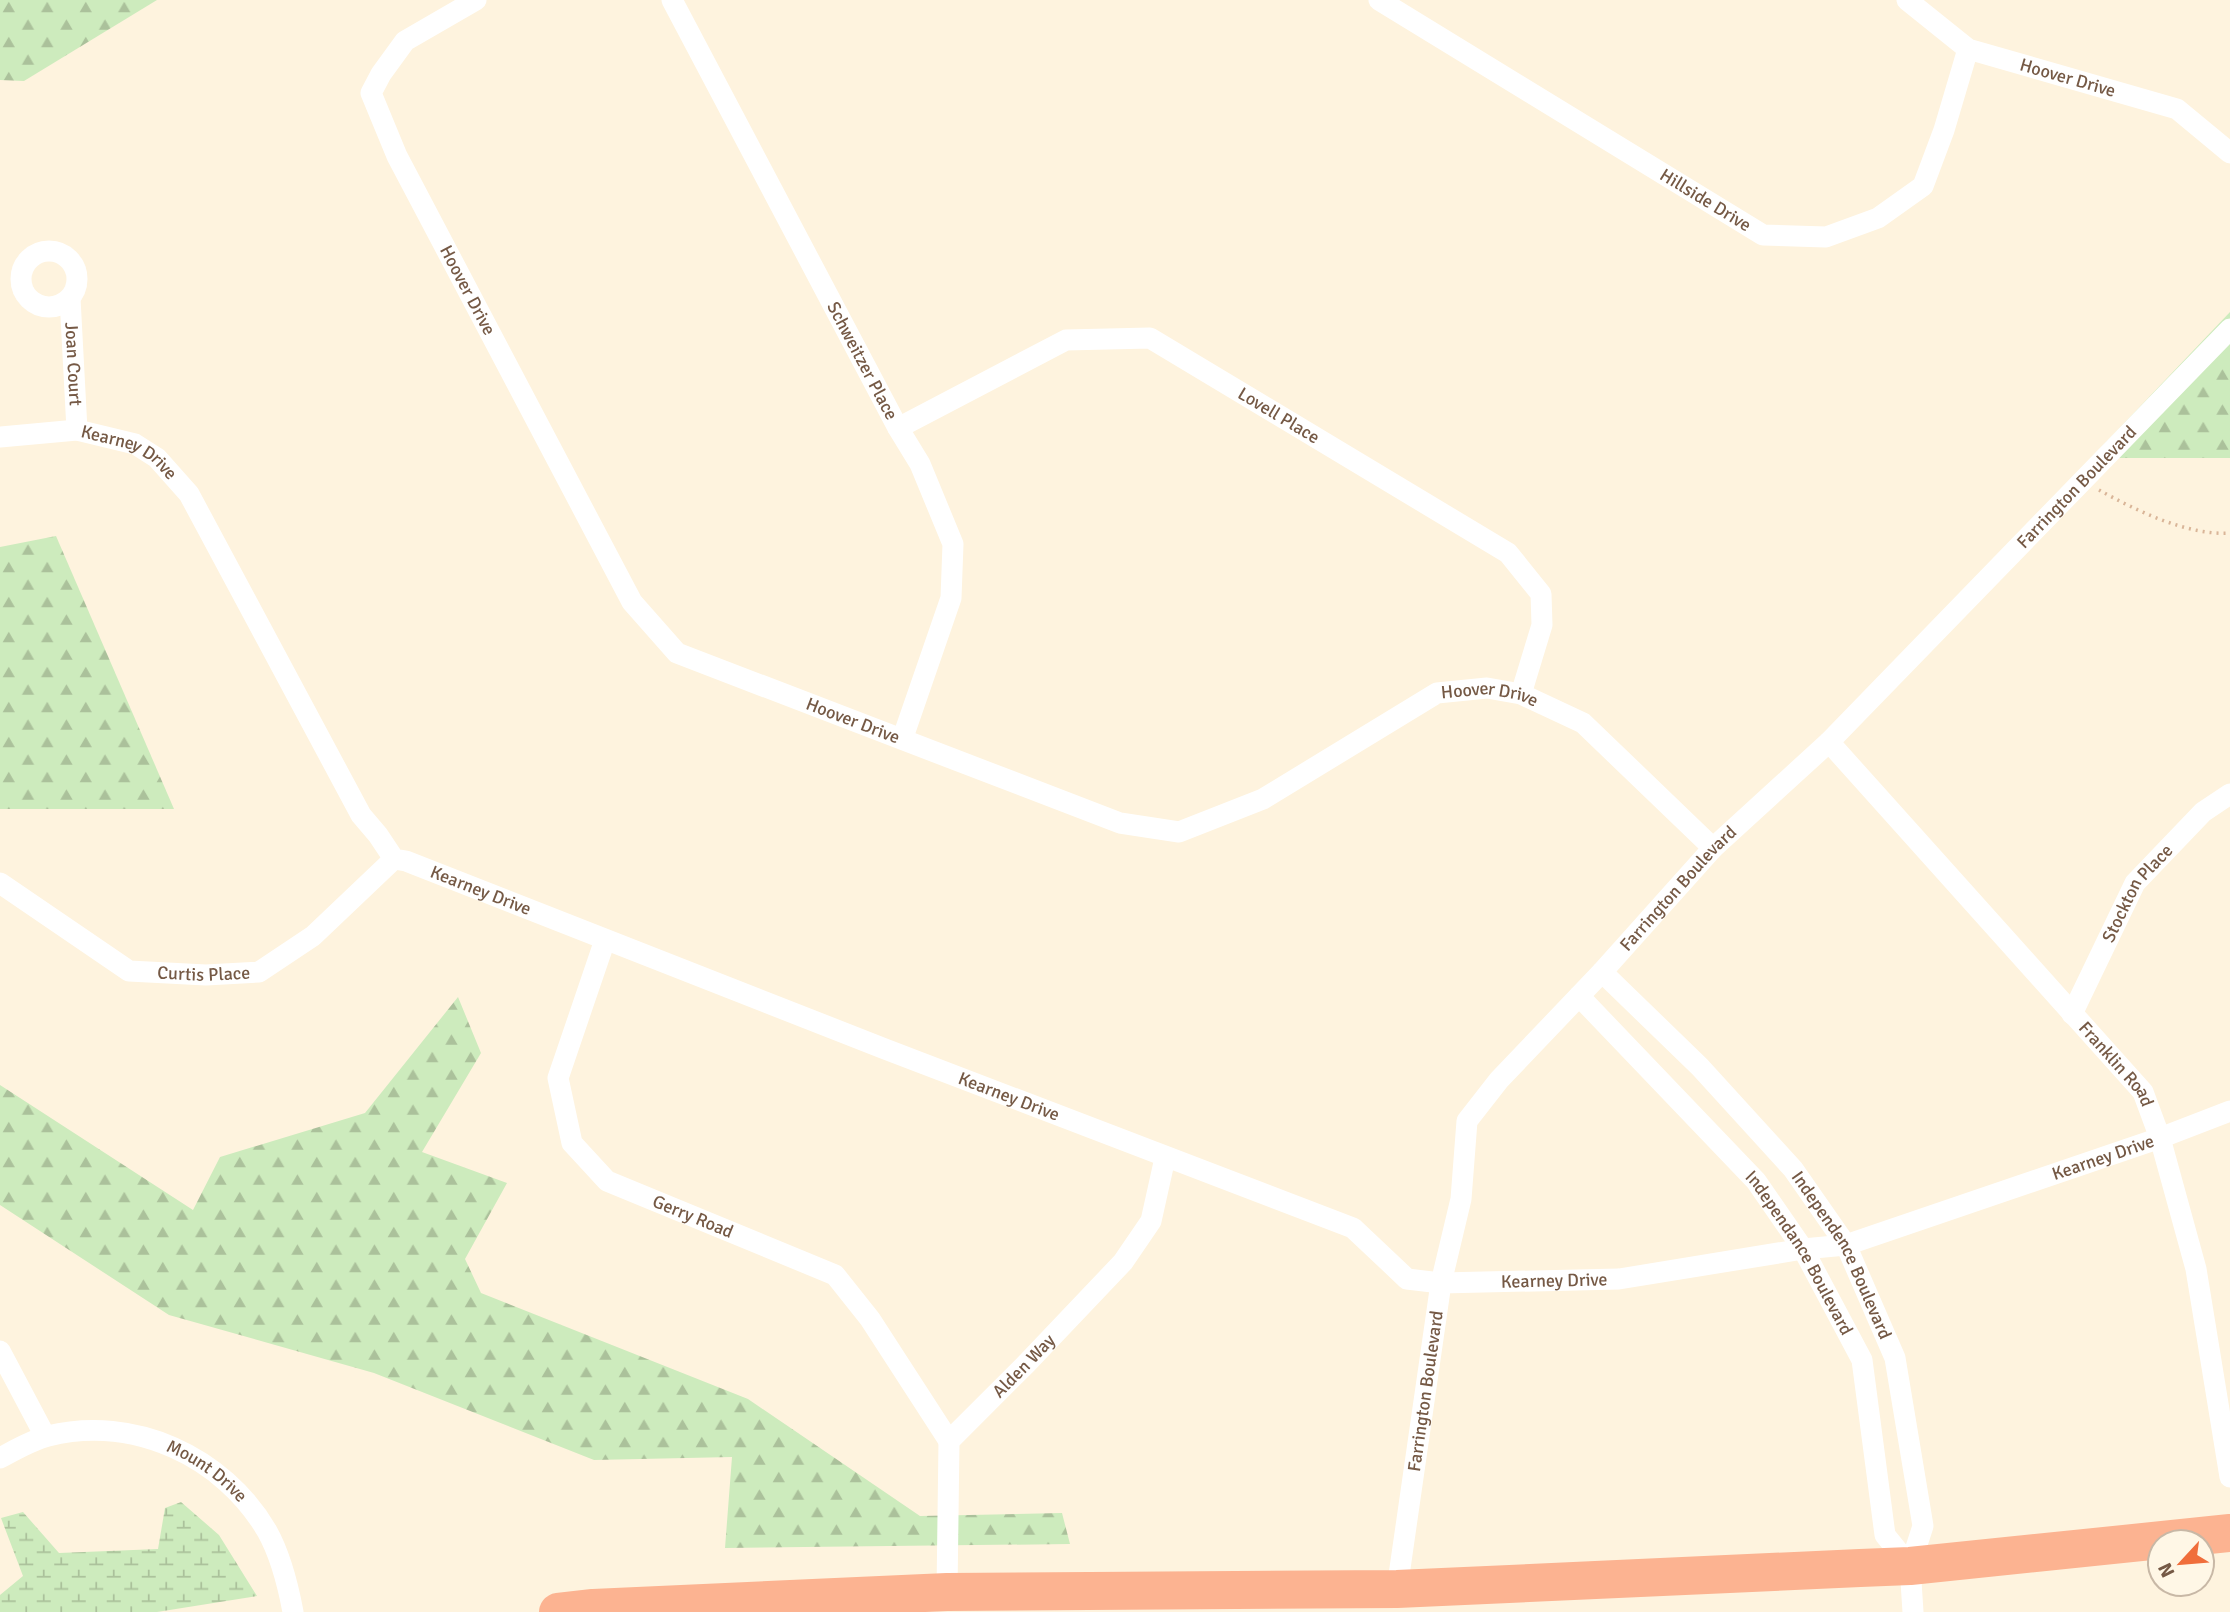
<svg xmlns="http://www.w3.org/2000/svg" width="2230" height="1612" font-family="Signika,sans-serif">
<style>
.forest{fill:url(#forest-firs)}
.wetland{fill:url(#wetland-marsh)}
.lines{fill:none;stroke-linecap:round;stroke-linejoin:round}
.path{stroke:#d9b598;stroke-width:3.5;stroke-dasharray:2 5;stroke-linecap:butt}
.street{stroke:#fff;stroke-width:21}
.highway{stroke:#fcb391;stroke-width:38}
.labels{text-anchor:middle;stroke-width:5;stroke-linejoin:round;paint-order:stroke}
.street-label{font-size:18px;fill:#755945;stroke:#fff7e6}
</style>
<defs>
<pattern id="forest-firs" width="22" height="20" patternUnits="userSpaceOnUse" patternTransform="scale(1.75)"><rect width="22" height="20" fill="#cdebbd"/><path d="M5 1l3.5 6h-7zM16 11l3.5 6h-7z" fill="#abc19b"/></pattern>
<pattern id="wetland-marsh" width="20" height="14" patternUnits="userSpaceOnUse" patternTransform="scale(1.75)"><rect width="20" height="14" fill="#cdebbd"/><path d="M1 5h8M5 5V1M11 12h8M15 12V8" fill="none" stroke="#abc19b"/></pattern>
</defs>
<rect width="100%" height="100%" fill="#fef3de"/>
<g class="forest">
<path d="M0 0H157L24 81 0 80Z"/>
<path d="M2230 312V458H2091Z"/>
<path d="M56 536 174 809H0V547Z"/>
<path d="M458 997 481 1053 422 1152 507 1183 465 1259 481 1293 748 1399 920 1516 1062 1513 1070 1544 725 1548 732 1457 594 1460 374 1373 169 1315 0 1205V1085L193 1210 220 1157 365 1113Z"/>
</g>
<path class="wetland" d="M181 1502 219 1535 257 1596 157 1612H0V1595L23 1576 1 1518 23 1512 59 1553 158 1549 165 1508Z"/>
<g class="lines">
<path class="path" d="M2099 490C2135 510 2188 536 2230 533"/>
<g class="street">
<path id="s1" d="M476 0 405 41 381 74 371 93 397 156 632 602 677 653 1120 823 1179 832 1263 799 1437 693 1487 688 1521 694 1583 723 1713 848"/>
<path id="s2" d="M672 0 898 428 920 464 953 544 951 598 903 737"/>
<path id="s3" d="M1379 0 1763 235 1826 237 1878 218 1923 186 1944 130 1968 49"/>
<path id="s4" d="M1907 0 1968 49 2177 109 2230 153"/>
<circle cx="49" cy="279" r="28"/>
<path id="s5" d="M70 298 77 430"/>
<path id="s6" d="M898 428 1066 340 1150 338 1508 553 1541 594 1542 625 1521 694"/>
<path id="s7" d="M0 437 77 430 135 444 157 458 189 494 361 815 378 835 394 859 406 861 885 1049 1353 1228 1407 1279 1441 1283 1619 1279 1803 1249 1846 1245 2160 1138 2230 1111"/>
<path id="s8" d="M1829 742 2143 1092 2160 1138 2196 1269 2230 1477"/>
<path id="s9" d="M0 883 129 971 206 975 259 972 313 936 394 859"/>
<path id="s10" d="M605 940 558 1078 572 1143 607 1181 835 1275 870 1319 949 1441"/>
<path id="s11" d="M1602 972 1700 1067 1793 1169 1846 1245 1895 1358 1923 1526 1910 1566 1913 1612"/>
<path id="s12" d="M1579 996 1756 1181 1803 1249 1862 1360 1885 1535 1910 1566"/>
<path id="s13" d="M2072 1014 2135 883 2203 812 2230 794"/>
<path d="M0 1351 45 1436"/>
<path id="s14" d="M0 1458C15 1450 32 1440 48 1436 134 1415 223 1456 267 1531 281 1556 288 1585 293 1612"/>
<path id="s15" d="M1397 1589 1441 1283 1461 1199 1467 1121 1499 1080 1602 972 1713 848 1829 742 2230 329"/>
<path id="s16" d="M947 1592 949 1441 1027 1363 1123 1262 1151 1221 1165 1158"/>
</g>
<path class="highway" d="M558 1612 593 1608 947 1592 1397 1589 1860 1568 1910 1566 2230 1533"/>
</g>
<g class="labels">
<g class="street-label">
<text dy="6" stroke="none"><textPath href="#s4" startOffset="182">Hoover Drive</textPath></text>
<text dy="6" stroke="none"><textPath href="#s3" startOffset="383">Hillside Drive</textPath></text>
<text dy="6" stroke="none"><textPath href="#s1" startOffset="364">Hoover Drive</textPath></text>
<text dy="6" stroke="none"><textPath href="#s2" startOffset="408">Schweitzer Place</textPath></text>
<text dy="6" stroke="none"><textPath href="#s5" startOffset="66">Joan Court</textPath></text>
<text dy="6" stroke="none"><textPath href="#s6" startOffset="424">Lovell Place</textPath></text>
<text dy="6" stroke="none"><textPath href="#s7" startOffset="135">Kearney Drive</textPath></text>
<text dy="6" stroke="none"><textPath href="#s15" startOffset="1354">Farrington Boulevard</textPath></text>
<text dy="6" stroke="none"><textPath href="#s1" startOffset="1666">Hoover Drive</textPath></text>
<text dy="6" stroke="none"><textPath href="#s1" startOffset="973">Hoover Drive</textPath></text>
<text dy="6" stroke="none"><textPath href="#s15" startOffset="788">Farrington Boulevard</textPath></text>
<text dy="6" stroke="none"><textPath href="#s7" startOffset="723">Kearney Drive</textPath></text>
<text dy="6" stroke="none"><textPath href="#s13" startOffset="138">Stockton Place</textPath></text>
<text dy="6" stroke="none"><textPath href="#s9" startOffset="231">Curtis Place</textPath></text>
<text dy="6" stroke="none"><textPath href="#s8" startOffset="432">Franklin Road</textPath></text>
<text dy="6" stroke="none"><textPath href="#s7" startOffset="1290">Kearney Drive</textPath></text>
<text dy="6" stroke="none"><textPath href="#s7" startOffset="2446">Kearney Drive</textPath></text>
<text dy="6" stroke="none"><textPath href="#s10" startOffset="357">Gerry Road</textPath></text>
<text dy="6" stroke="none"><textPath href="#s12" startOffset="340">Independance Boulevard</textPath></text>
<text dy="6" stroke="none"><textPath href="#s11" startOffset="374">Independence Boulevard</textPath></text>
<text dy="6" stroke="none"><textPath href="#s7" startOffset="1880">Kearney Drive</textPath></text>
<text dy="6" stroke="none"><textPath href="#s16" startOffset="257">Alden Way</textPath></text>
<text dy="6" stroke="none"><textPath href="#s15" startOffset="200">Farrington Boulevard</textPath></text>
<text dy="6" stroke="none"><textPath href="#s14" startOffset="222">Mount Drive</textPath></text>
</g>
</g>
<g transform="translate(2181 1563) rotate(244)"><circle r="33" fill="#fff7e6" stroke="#c8b8a6" stroke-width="2"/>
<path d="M0-5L12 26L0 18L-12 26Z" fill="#f06e3b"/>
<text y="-10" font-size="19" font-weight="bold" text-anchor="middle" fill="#755945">N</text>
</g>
</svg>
